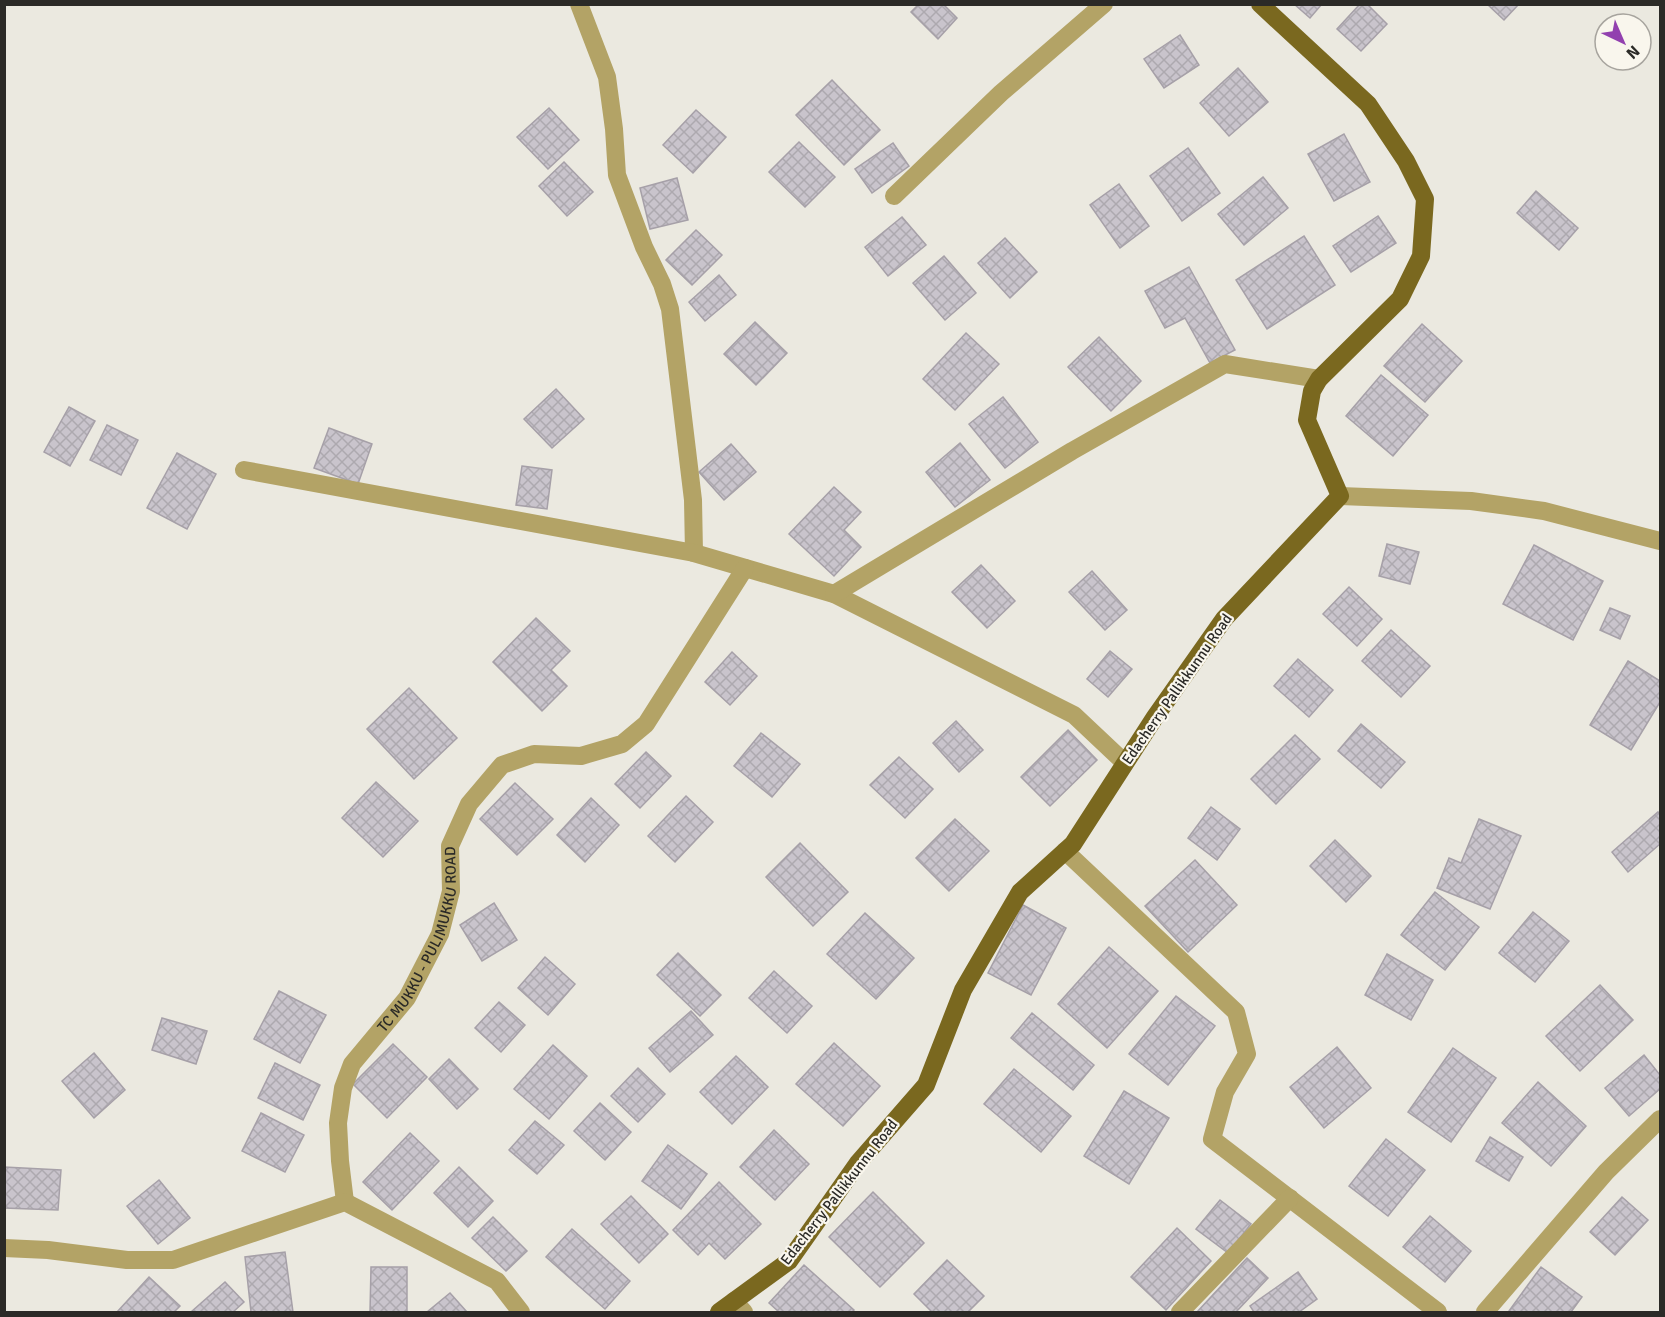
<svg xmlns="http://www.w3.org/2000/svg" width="1665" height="1317" font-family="Signika,sans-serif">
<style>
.building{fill:url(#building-cross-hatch);stroke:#a6a0a8;stroke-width:1.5}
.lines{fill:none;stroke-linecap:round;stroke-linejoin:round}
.minor{stroke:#b3a366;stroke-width:18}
.major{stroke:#7a681f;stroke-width:18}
.labels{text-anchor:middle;stroke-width:4.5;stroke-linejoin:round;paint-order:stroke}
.street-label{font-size:15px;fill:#2b2a27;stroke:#f9f6ed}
</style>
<defs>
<pattern id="building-cross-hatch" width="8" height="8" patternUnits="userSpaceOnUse" patternTransform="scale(1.5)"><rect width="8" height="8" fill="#c9c4cc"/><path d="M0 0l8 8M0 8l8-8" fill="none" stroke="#ada9af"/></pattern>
</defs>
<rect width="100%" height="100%" fill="#ebe9e0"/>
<g class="building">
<path d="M919 4H943L957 18 938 39 911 12Z"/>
<path d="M1294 4H1322L1310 18Z"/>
<path d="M1360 4H1367L1387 24 1361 51 1337 29Z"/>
<path d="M1487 4H1519L1504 20Z"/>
<path d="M1180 35 1199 65 1164 88 1144 59Z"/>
<path d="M1238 68 1268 102 1229 136 1200 103Z"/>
<path d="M832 80 880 130 844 165 796 115Z"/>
<path d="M549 108 579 140 548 169 517 137Z"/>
<path d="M696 110 726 137 693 173 663 145Z"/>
<path d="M1344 134 1370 182 1334 201 1308 154Z"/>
<path d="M799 142 835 177 805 207 769 172Z"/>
<path d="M893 143 909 166 872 193 855 169Z"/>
<path d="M1188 148 1220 193 1182 221 1150 176Z"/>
<path d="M564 162 593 192 567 216 539 186Z"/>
<path d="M1263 177 1288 208 1244 245 1218 214Z"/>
<path d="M677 178 688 220 650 229 640 188Z"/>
<path d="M1119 184 1149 226 1120 248 1090 205Z"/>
<path d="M1536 191 1578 228 1559 250 1517 213Z"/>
<path d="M1378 216 1396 243 1351 272 1333 246Z"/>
<path d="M902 217 926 245 888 276 865 247Z"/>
<path d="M696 230 722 255 692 285 666 260Z"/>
<path d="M1304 236 1335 285 1267 329 1236 280Z"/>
<path d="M1005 238 1037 272 1010 298 978 263Z"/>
<path d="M944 256 976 293 945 320 913 283Z"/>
<path d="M1189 267 1235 350 1210 363 1185 318 1165 328 1145 291Z"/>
<path d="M719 275 736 295 705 321 689 302Z"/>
<path d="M755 322 787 353 756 385 724 354Z"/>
<path d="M1422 324 1462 361 1425 402 1384 366Z"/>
<path d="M966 333 999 364 955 410 923 379Z"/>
<path d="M1099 337 1141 381 1111 411 1068 367Z"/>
<path d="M1381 375 1428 415 1393 456 1346 416Z"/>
<path d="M556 389 584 419 552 448 524 419Z"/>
<path d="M1003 397 1038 442 1005 468 969 424Z"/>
<path d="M69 407 95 421 70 466 44 452Z"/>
<path d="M107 425 138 440 121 475 90 460Z"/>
<path d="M329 428 372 444 358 484 314 468Z"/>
<path d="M960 443 990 480 955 507 926 472Z"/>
<path d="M731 444 756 472 724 500 699 472Z"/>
<path d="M177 453 216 474 187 529 147 508Z"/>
<path d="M522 466 552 470 547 509 516 505Z"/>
<path d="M834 487 861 512 844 530 861 547 834 576 789 534Z"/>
<path d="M1387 544 1419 552 1410 584 1379 576Z"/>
<path d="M1534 545 1603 581 1573 640 1503 604Z"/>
<path d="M981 565 1015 601 987 628 952 592Z"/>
<path d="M1092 571 1127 610 1105 630 1069 592Z"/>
<path d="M1349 587 1382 619 1357 646 1323 614Z"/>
<path d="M1610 608 1630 616 1620 639 1600 630Z"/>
<path d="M536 618 570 651 551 670 567 686 542 711 493 662Z"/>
<path d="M1391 630 1430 666 1401 697 1362 661Z"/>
<path d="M1110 651 1132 669 1108 697 1087 679Z"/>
<path d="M732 652 757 676 730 705 705 682Z"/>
<path d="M1298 659 1333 690 1309 717 1274 686Z"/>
<path d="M1628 661 1660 681V702L1631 750 1590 725Z"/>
<path d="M409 688 457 738 414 779 367 729Z"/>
<path d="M956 721 983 750 959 772 933 743Z"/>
<path d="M1361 724 1405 762 1381 788 1338 751Z"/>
<path d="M1068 730 1097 760 1050 806 1021 777Z"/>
<path d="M761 733 800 764 772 797 734 766Z"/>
<path d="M1295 735 1320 759 1276 804 1251 779Z"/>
<path d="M646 752 671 776 640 808 615 784Z"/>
<path d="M899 757 933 789 905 818 870 785Z"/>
<path d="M376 782 418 821 383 857 342 818Z"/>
<path d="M515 783 553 819 517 855 480 819Z"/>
<path d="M686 796 713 822 675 862 648 836Z"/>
<path d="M591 798 619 825 585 862 557 835Z"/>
<path d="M1211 807 1240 829 1217 860 1188 838Z"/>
<path d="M1658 812 1660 815V844L1628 872 1612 852Z"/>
<path d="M955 819 989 851 949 891 916 858Z"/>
<path d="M1479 819 1521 836 1490 909 1437 888 1449 858 1461 863Z"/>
<path d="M1335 840 1371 876 1346 902 1310 866Z"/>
<path d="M800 843 848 892 813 926 766 877Z"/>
<path d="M1195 860 1237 905 1188 952 1145 906Z"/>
<path d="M1435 892 1479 927 1445 970 1401 935Z"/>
<path d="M494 903 517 940 482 961 460 925Z"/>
<path d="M1023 905 1066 928 1031 995 988 973Z"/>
<path d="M1533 912 1569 941 1535 982 1499 953Z"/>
<path d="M865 913 914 958 876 999 827 954Z"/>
<path d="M1109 947 1158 991 1107 1048 1058 1004Z"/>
<path d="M678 953 721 995 700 1016 657 975Z"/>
<path d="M1387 954 1433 980 1411 1020 1365 995Z"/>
<path d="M545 957 575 984 548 1015 518 988Z"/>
<path d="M774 971 812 1006 787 1033 749 998Z"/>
<path d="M1600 985 1633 1020 1580 1071 1546 1036Z"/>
<path d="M279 991 326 1015 300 1063 254 1039Z"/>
<path d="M1176 996 1215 1026 1168 1085 1129 1054Z"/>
<path d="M499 1002 525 1025 501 1052 475 1028Z"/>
<path d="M691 1011 713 1035 670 1072 649 1048Z"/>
<path d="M1032 1013 1094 1065 1073 1090 1011 1038Z"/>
<path d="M162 1018 207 1031 196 1064 152 1050Z"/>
<path d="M834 1043 880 1086 843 1126 796 1084Z"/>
<path d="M393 1044 427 1077 387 1118 353 1084Z"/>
<path d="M553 1045 587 1076 549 1119 514 1089Z"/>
<path d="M1337 1047 1371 1088 1324 1128 1290 1087Z"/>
<path d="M1453 1048 1496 1078 1451 1142 1408 1112Z"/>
<path d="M94 1053 125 1090 94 1118 62 1081Z"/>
<path d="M1644 1055 1660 1075V1089L1629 1116 1605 1088Z"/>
<path d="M736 1056 768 1087 732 1124 700 1092Z"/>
<path d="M449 1059 478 1089 457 1109 429 1079Z"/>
<path d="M275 1063 320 1085 303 1120 258 1098Z"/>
<path d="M638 1068 665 1094 638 1122 611 1096Z"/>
<path d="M1014 1069 1071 1116 1041 1152 984 1104Z"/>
<path d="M1538 1082 1586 1126 1551 1166 1502 1123Z"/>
<path d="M1124 1091 1169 1118 1129 1184 1084 1156Z"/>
<path d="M600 1103 631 1132 605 1160 574 1131Z"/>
<path d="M261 1113 304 1135 285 1172 242 1151Z"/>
<path d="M535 1121 564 1145 537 1174 509 1150Z"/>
<path d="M774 1130 809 1164 775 1200 740 1167Z"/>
<path d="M410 1133 439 1161 392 1210 363 1182Z"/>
<path d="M1490 1137 1523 1157 1509 1181 1476 1161Z"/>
<path d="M1386 1139 1425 1170 1388 1216 1349 1186Z"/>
<path d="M668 1145 707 1174 681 1209 642 1181Z"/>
<path d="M4 1167 61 1170 58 1210 4 1208Z"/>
<path d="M459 1167 493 1201 468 1227 434 1193Z"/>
<path d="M159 1180 190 1218 158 1244 127 1206Z"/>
<path d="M719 1182 761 1224 725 1259 709 1243 698 1255 673 1230Z"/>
<path d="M873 1192 924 1243 880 1287 829 1237Z"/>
<path d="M631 1196 668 1234 639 1263 601 1224Z"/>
<path d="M1622 1197 1648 1220 1615 1255 1590 1232Z"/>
<path d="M1220 1200 1251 1224 1228 1253 1196 1229Z"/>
<path d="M1430 1216 1471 1251 1445 1282 1403 1247Z"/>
<path d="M493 1217 527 1251 506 1271 472 1238Z"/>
<path d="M1177 1228 1211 1261 1166 1310 1131 1277Z"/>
<path d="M572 1229 630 1281 605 1309 546 1257Z"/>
<path d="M285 1252 293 1312H251L245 1257Z"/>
<path d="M1247 1258 1268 1278 1236 1312H1197Z"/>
<path d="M947 1260 984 1296 968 1312H932L914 1294Z"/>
<path d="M804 1265 854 1310 852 1312H779L769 1303Z"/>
<path d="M371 1267H407V1312H370Z"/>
<path d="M1541 1267 1582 1297 1571 1312H1511L1509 1311Z"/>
<path d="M1298 1272 1317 1299 1299 1312H1254L1250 1306Z"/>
<path d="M149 1277 180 1306 174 1312H117Z"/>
<path d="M225 1282 244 1302 233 1312H191Z"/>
<path d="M450 1293 467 1312H427Z"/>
</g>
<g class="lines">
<g class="minor">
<path d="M579 4 607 77 614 129 617 175 644 247 662 284 670 309 693 500 694 553"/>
<path d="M894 196 1001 93 1104 4"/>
<path d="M244 470 694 553 834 594 1074 715 1125 763"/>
<path d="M1340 496 1471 501 1544 511 1660 541"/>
<path d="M834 594 1072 451 1225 364 1319 379"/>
<path d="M1065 851 1236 1012 1247 1054 1225 1092 1212 1139 1438 1312"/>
<path id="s1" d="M345 1202 340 1161 338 1123 343 1088 352 1064 407 998 440 934 451 891 450 846 469 804 502 765 534 754 581 756 622 744 646 724 745 568"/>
<path d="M4 1248 48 1250 127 1260H173L345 1202 497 1281 521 1312"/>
<path d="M734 1301 744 1312"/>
<path d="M1180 1312 1290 1198"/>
<path d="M1485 1312 1606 1172 1660 1119"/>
</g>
<path class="major" d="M719 1312 789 1261 858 1163 926 1085 963 990 1020 892 1073 844 1155 717 1224 619 1340 496 1307 420 1312 391 1319 379 1400 299 1421 256 1425 199 1406 161 1368 104 1260 4"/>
</g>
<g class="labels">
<g class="street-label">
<text transform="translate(1177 689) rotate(-55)" y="5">Edacherry Pallikkunnu Road</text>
<text dy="5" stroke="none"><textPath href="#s1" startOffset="286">TC MUKKU - PULIMUKKU ROAD</textPath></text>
<text transform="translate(839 1192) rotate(-52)" y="5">Edacherry Pallikkunnu Road</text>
</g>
</g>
<rect width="1665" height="1317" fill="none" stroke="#2b2a27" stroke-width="12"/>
<g transform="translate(1623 42) rotate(136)"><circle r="28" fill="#f9f6ed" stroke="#a7a49e" stroke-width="1.5"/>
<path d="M0-4.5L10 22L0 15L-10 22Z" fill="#9240af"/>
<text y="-9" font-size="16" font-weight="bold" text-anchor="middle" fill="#2b2a27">N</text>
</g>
</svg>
